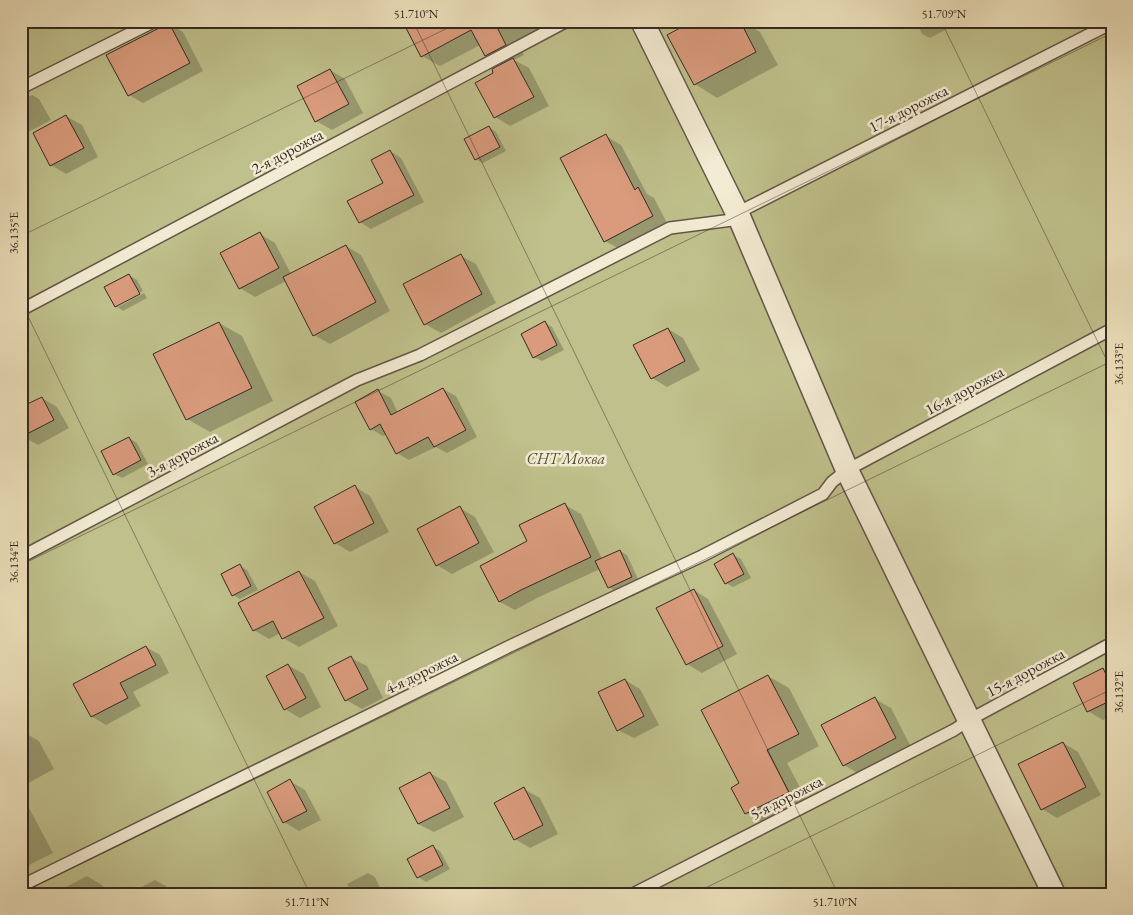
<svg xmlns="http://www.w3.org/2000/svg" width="1133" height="915" font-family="'EB Garamond',serif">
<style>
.green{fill:#bfc08b;stroke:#7a7456}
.shadow{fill:#0003}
.building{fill:#d99b7c;stroke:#352922}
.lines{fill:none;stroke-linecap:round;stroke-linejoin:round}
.service-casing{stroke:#635748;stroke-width:14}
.minor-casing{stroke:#635748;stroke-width:25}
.service{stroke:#f3ebd3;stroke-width:11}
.minor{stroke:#f3ebd3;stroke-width:22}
.ticks{fill:none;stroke:#352922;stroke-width:1;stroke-opacity:0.45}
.labels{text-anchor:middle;stroke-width:5;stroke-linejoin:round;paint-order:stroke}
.street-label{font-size:16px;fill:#352922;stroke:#f3ebd3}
.park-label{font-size:16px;font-style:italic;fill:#584f3c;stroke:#f3ebd3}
.neatline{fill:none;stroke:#352922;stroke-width:2}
.ticks-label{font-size:12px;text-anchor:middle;fill:#352922}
</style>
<rect width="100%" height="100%" fill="#ece0bb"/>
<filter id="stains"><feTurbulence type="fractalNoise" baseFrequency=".004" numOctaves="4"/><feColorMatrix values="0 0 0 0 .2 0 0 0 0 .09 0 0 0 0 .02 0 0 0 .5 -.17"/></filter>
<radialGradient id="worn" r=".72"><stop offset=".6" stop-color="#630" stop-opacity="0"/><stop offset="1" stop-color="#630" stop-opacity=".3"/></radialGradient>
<rect class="green" x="21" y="21" width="1091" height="873"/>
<g class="shadow">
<path d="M423 21H541L546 31 519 46 524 55 514 60 529 68 549 106 510 126 495 117V73L503 65 486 55 480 45 440 66 422 56Z"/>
<path d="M733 21H742L760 32 778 65 717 98 695 84Z"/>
<path d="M916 21H945L949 28 930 38 922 34Z"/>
<path d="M169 24 183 32 203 71 143 103 129 95Z"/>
<path d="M330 70 345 79 363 113 332 130 316 121Z"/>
<path d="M32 95 39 99 51 120 28 132 21 128V100Z"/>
<path d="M66 116 82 125 98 157 66 174 51 165Z"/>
<path d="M489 127 496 132 506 151 483 163 475 159Z"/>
<path d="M606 136 621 145 647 194 654 198 668 225 621 250 605 241Z"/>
<path d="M390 151 401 158 424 202 371 229 360 222 385 183Z"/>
<path d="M260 234 275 243 291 274 346 246 361 255 390 311 330 344 314 335 286 281 255 297 240 288Z"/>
<path d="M461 256 476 264 496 303 441 333 425 324Z"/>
<path d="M129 275 137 280 143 291 118 304V307L144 293 147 298 123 311 116 306Z"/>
<path d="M219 323 242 336 273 401 210 432 187 419Z"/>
<path d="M545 323 552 327 564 350 542 361 534 357Z"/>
<path d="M668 329 683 338 700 370 667 387 652 378Z"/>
<path d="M443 389 456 396 477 437 447 453 436 447 409 460 397 453 387 434 383 436 371 429 378 391 391 398 398 413Z"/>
<path d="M42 398 57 407 69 428 38 445 22 436Z"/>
<path d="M129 438 137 443 148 464 122 478 114 474Z"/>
<path d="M355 487 370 496 389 532 350 552 335 543Z"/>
<path d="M565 505 581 514 602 559 620 551 627 555 639 581 616 592 609 587 600 569 537 598 515 610 500 602 482 566 529 542Z"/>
<path d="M460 508 475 517 494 552 452 574 437 565Z"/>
<path d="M733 555 741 559 751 578 733 587 726 583Z"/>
<path d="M240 566 247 570 258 590 240 599 233 595Z"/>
<path d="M299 572 315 581 338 626 299 647 283 638 281 633 269 639 254 630Z"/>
<path d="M694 590 708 599 737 654 702 673 687 664Z"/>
<path d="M146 647 160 655 169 673 133 692 141 706 106 725 91 716Z"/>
<path d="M351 658 367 666 383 698 362 709 346 700 329 669Z"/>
<path d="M288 665 304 674 321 707 300 718 285 709Z"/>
<path d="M1103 670 1112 675V716L1103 720 1088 711Z"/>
<path d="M768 676 789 688 819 746 787 763 809 804 767 825 746 813 741 784Z"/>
<path d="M625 680 640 689 659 725 634 738 618 730Z"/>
<path d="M875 699 891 708 911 747 859 774 844 765Z"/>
<path d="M27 734 39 741 54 769 21 787V737Z"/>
<path d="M1063 743 1078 752 1101 795 1057 818 1042 809Z"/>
<path d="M430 773 446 782 464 817 434 832 418 824Z"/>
<path d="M290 781 305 790 321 820 299 831 284 822Z"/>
<path d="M524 789 540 798 558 834 530 848 515 839Z"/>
<path d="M21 793 53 853 21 869Z"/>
<path d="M433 847 440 851 450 869 426 882 418 877 409 859Z"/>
<path d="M368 873 375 877 383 894H352L347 884Z"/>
<path d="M87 876 102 885 107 894H53Z"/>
<path d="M155 880 171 889 173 894H128Z"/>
</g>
<g class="building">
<path d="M420 21H494L506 45 485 56 471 30 421 57 406 28Z"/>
<path d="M693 21H740L756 52 694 85 667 35Z"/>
<path d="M169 23 190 63 128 96 106 55Z"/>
<path d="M513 58 534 97 494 118 475 83 493 73 492 69Z"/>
<path d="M330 69 349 104 315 122 297 86Z"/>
<path d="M66 115 84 148 50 166 33 133Z"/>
<path d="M489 126 500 147 475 160 464 139Z"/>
<path d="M606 134 635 190 638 187 653 216 604 242 560 158Z"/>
<path d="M390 150 414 195 359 223 347 201 383 183 371 160Z"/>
<path d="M260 232 279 268 239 289 220 253Z"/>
<path d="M346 245 376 302 313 336 283 277Z"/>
<path d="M461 254 482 294 424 325 403 284Z"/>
<path d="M129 274 140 294 115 307 104 287Z"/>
<path d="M545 321 557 345 533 358 521 334Z"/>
<path d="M219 322 252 388 186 420 153 354Z"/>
<path d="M668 328 685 361 651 379 633 345Z"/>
<path d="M443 388 466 430 434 447 428 437 396 454 380 424 370 430 355 402 378 389 391 415Z"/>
<path d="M42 397 54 420 21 437V407Z"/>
<path d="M129 437 141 460 113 475 101 451Z"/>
<path d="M355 485 374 523 334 544 314 507Z"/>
<path d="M565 503 591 557 521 590 499 602 480 566 527 541 519 525Z"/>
<path d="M460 506 479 543 436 566 417 529Z"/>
<path d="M620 550 632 577 608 588 595 561Z"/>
<path d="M733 553 744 574 725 584 714 564Z"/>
<path d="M240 564 251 586 232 596 221 574Z"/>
<path d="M299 571 324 618 282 639 273 621 253 631 238 603Z"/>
<path d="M694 589 723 646 686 665 656 608Z"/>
<path d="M146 646 156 665 120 683 128 698 91 717 73 684Z"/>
<path d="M351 656 368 689 345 701 328 668Z"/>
<path d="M288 664 306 698 284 710 266 676Z"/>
<path d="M1103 668 1112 687V700L1087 712 1073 683Z"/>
<path d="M768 675 799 734 767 750 789 792 745 814 731 788 739 783 701 710Z"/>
<path d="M625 679 644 716 617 731 598 692Z"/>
<path d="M875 697 896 738 843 766 821 725Z"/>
<path d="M1063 742 1086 787 1041 810 1018 764Z"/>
<path d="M430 772 450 808 418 824 399 788Z"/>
<path d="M290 779 307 811 283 823 267 792Z"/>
<path d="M524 787 543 825 514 840 494 803Z"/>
<path d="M433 845 443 865 417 878 407 859Z"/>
</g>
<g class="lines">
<defs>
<g id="service">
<path d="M21 88 155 21"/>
<path d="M733 215 1112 23"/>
<path d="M21 310 567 21"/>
<path d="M21 557 357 380 420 355 670 228 740 219"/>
<path d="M21 886 510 646 702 556 823 494 832 482 847 470 1112 329"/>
<path d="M633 894 954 730 969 720 1112 643"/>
</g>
<path id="minor" d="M642 21 740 219 847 470 1054 894"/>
</defs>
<use href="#service" class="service-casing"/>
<use href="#minor" class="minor-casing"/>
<use href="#service" class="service"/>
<use href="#minor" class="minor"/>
</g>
<path class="ticks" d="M413 21 838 894M941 21 1112 371M21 236 462 21M21 302 310 894M21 565 1112 33M21 893 1112 361M693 894 1112 689"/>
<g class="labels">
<g class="street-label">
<text transform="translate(908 108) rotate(-27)" y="6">17-я дорожка</text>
<text transform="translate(287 151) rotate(-28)" y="6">2-я дорожка</text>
<text transform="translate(964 390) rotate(-28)" y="6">16-я дорожка</text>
<text transform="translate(182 454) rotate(-28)" y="6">3-я дорожка</text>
<text transform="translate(421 672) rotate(-26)" y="6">4-я дорожка</text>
<text transform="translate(1025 672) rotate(-28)" y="6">15-я дорожка</text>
<text transform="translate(786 797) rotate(-27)" y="6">5-я дорожка</text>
</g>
<g class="park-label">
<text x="566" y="464">СНТ Моква</text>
</g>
</g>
<rect width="1133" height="915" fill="none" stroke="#ece0bb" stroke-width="55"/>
<rect x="28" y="28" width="1078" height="860" class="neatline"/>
<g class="ticks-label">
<text x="416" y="18">51.710°N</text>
<text x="944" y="18">51.709°N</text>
<text transform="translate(14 233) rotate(-90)" y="4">36.135°E</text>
<text transform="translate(1119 364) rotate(-90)" y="4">36.133°E</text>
<text transform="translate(14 562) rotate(-90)" y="4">36.134°E</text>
<text transform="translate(1119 692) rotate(-90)" y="4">36.132°E</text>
<text x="307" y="906">51.711°N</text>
<text x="835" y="906">51.710°N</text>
</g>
<rect width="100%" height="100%" filter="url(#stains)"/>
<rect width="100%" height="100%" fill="url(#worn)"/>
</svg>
